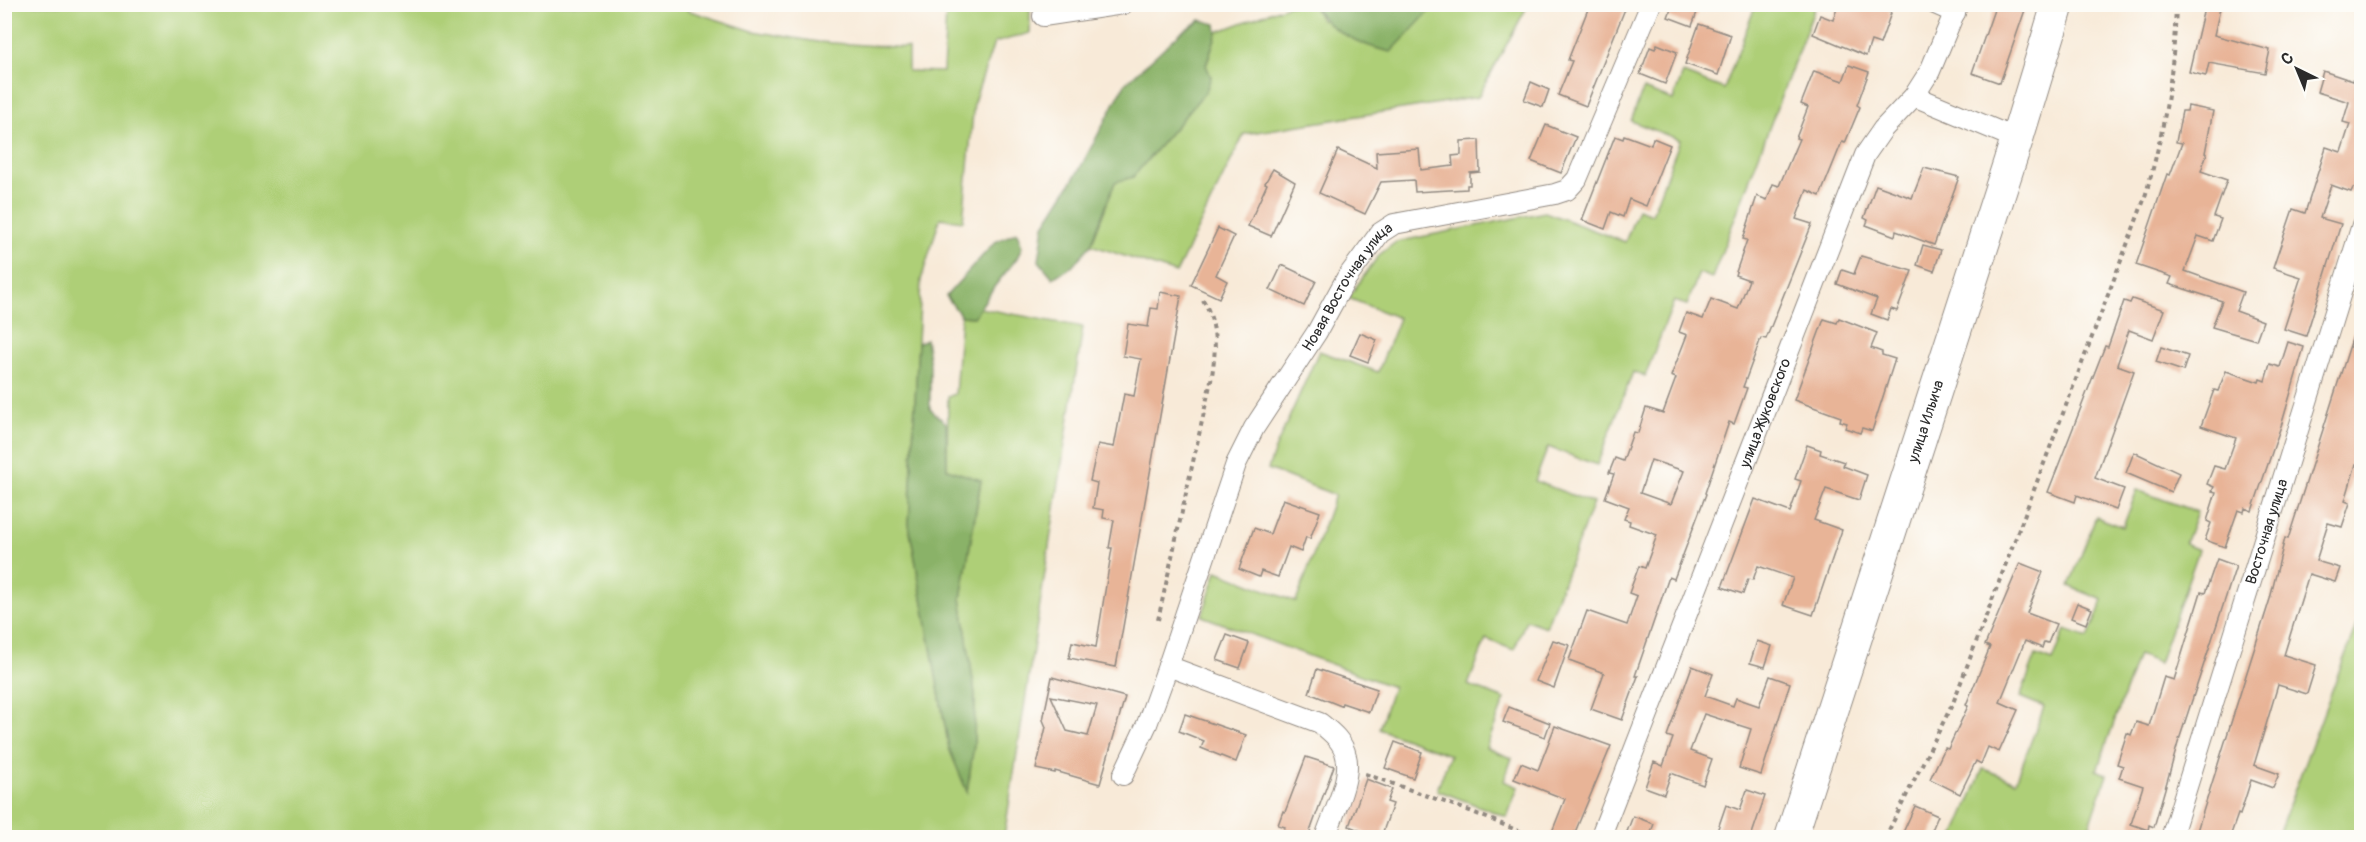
<svg xmlns="http://www.w3.org/2000/svg" width="2366" height="842" font-family="Pangolin,sans-serif">
<style>
.green{fill:#aecf77;stroke:#6c7d51;stroke-width:1.5}
.forest{fill:#8ab268;stroke:#5a6e4a;stroke-width:1.5}
.building{fill:#e8b497;fill-rule:evenodd}
.lines{fill:none;stroke-linecap:round;stroke-linejoin:round}
.minor-casing{stroke:#928a82;stroke-width:22}
.primary-casing{stroke:#928a82;stroke-width:34}
.path{stroke:#928a82;stroke-width:4;stroke-dasharray:4.5 4.5;stroke-linecap:butt}
.minor{stroke:#fff;stroke-width:20}
.primary{stroke:#fff;stroke-width:32}
.labels{text-anchor:middle;stroke-width:6;stroke-linejoin:round;paint-order:stroke}
.street-label{font-size:15px;fill:#2b2b2b;stroke:#fdfcf7}
</style>
<rect width="100%" height="100%" fill="#fdfcf7"/>
<filter id="ink" filterUnits="userSpaceOnUse"><feTurbulence type="fractalNoise" baseFrequency=".0167" numOctaves="2"/><feDisplacementMap in="SourceGraphic" scale="12" xChannelSelector="R" yChannelSelector="G"/><feConvolveMatrix kernelMatrix="1 2 1 2 8 2 1 2 1" color-interpolation-filters="sRGB"/></filter>
<filter id="wash" filterUnits="userSpaceOnUse"><feTurbulence type="fractalNoise" baseFrequency=".008" numOctaves="4" result="noise"/><feDisplacementMap in="SourceGraphic" scale="24" xChannelSelector="R" yChannelSelector="G"/><feGaussianBlur stdDeviation="1.35" result="paint"/><feColorMatrix in="noise" values="0 0 0 0 0 0 0 0 0 0 0 0 0 0 0 0 0 1.4 0 .05"/><feComposite in="paint" operator="in"/></filter>
<g filter="url(#wash)">
<rect width="100%" height="100%" fill="#f8ead8"/>
<g class="green">
<path d="M1756 4 1816 5 1712 278 1699 273 1687 305 1674 301 1645 376 1633 372 1597 465 1548 447 1535 481 1593 503 1546 627 1526 620 1514 650 1486 639 1468 685 1505 699 1486 748 1512 758 1504 781 1518 787 1507 817 1437 790 1450 755 1379 729 1393 687 1202 616 1217 571 1296 602 1335 495 1268 469 1276 447 1319 351 1378 372 1399 318 1348 298 1379 255 1396 242 1545 212 1625 242 1638 209 1652 214 1680 140 1631 121 1643 89 1673 100 1683 73 1724 89Z"/>
<path d="M5 5H689L687 10 753 31 818 42 908 48V71L943 72 946 12 986 5H1030V33L994 43 974 102 963 221 940 218 921 280 909 525 949 748 967 790 974 744 975 694 961 598 981 481 947 469 948 397 955 394 961 316 974 317 980 308 1083 327 1004 837 5 838Z"/>
<path d="M1289 5H1313L1321 20 1427 12 1435 5H1528L1478 97 1244 134 1176 273 1091 245 1115 182 1211 77 1206 66 1217 32Z"/>
<path d="M2137 490 2197 512 2185 544 2199 550 2159 663 2138 655 2097 770 2107 775 2086 837H1954L1983 769 2016 781 2044 707 2020 697 2036 655 2053 661 2065 630 2088 638 2103 600 2069 586 2096 517 2123 527Z"/>
<path d="M2361 613V837H2277Z"/>
</g>
<g class="forest">
<path d="M1314 4H1435V5L1391 52C1366 47 1322 29 1314 4Z"/>
<path d="M1200 20 1216 24 1217 32 1206 65 1211 77 1206 91 1133 177 1115 182 1091 245 1072 266 1053 278 1039 261 1044 225 1079 170 1125 84 1180 33Z"/>
<path d="M1017 232 1022 247 1017 258 994 287 974 317 961 316 946 296 995 242Z"/>
<path d="M926 339 930 365V409L946 423 947 469 981 480 961 598 975 694 974 744 967 792 949 748 909 525 918 343Z"/>
</g>
<g id="blocks">
<g class="building">
<path d="M1590 4H1614L1625 9 1586 106 1558 95 1572 61 1568 60Z"/>
<path d="M1673 4H1700L1692 26 1668 17Z"/>
<path d="M1838 4H1892L1889 12 1891 13 1880 44 1871 41 1866 56 1813 34 1820 15 1833 20Z"/>
<path d="M1996 4H2018L2026 7 2000 83 1972 73Z"/>
<path d="M2205 4H2221L2214 35 2270 50 2265 73 2209 63 2206 76 2189 72Z"/>
<path d="M1699 24 1731 35 1718 75 1685 64Z"/>
<path d="M1657 44 1677 52 1665 84 1640 74 1650 47 1655 49Z"/>
<path d="M1849 65 1869 72 1857 105 1860 107 1845 143 1842 142 1820 196 1807 190 1796 219 1812 224 1766 339 1761 338 1743 387 1747 388 1734 424 1729 422 1705 493 1706 494 1674 579 1669 577 1635 676H1638L1622 720 1591 709 1604 673 1569 660 1587 611 1627 625 1637 596 1629 593 1639 566 1645 568 1657 535 1629 525 1630 521 1624 519 1629 507 1605 498 1614 474 1609 473 1615 458 1623 461 1633 432 1638 433 1646 408 1663 413 1676 378 1671 376 1687 335 1679 332 1686 313 1703 319 1711 299 1738 309 1749 280 1735 275 1747 240 1743 239 1757 196 1767 200 1773 184 1779 186 1799 139 1796 138 1808 107 1801 104 1814 71 1843 81ZM1651 460 1684 471 1671 504 1640 493Z"/>
<path d="M2323 71 2356 82 2358 75H2361V173L2356 189 2353 188 2351 192 2331 185 2320 218 2341 224 2306 336 2284 329 2301 277 2273 268 2293 209 2305 213 2326 147 2341 152 2350 124 2343 122 2349 102 2317 92Z"/>
<path d="M1531 82 1549 90 1543 107 1524 100Z"/>
<path d="M2188 106 2213 111 2205 153H2207L2201 171 2227 180 2214 217 2221 219 2213 241 2198 236 2185 271 2243 292 2236 311 2263 321 2256 340 2212 327 2222 301 2169 284 2172 277 2136 265 2167 174 2170 175 2182 143 2176 142 2182 111H2187Z"/>
<path d="M1546 125 1576 137 1561 173 1531 161Z"/>
<path d="M1624 135 1651 145 1653 138 1670 145 1646 206 1629 199 1623 217 1611 212 1605 229 1582 220 1615 136 1623 139Z"/>
<path d="M1479 140 1480 172 1470 173V185H1467V189L1415 192 1414 180 1381 182 1365 214 1319 193 1338 150 1377 168 1376 152 1419 149 1421 170 1453 166 1452 156 1461 155V141Z"/>
<path d="M1924 168 1959 177 1934 245 1896 231 1895 236 1866 225 1868 220 1864 218 1876 185 1912 198Z"/>
<path d="M1273 169 1295 182 1271 236 1248 226 1267 184 1265 183Z"/>
<path d="M1218 228 1234 236 1216 275 1227 281 1219 298 1191 285Z"/>
<path d="M1923 245 1941 250 1934 271 1917 265Z"/>
<path d="M1861 256 1912 271 1897 311 1891 309 1887 320 1871 314 1877 299 1837 284 1842 270 1854 274Z"/>
<path d="M1282 265 1316 281 1304 306 1270 290Z"/>
<path d="M1160 292 1181 296 1116 667 1069 658 1072 642 1096 647 1112 548H1109L1114 520 1103 518 1104 510 1093 508 1097 483 1090 481 1098 444 1114 447 1124 394 1134 396 1141 359 1123 356 1128 324 1148 327 1151 308 1158 309Z"/>
<path d="M2132 299 2164 310 2153 339 2129 330 2117 365 2134 371 2095 478 2124 489 2116 510 2077 495 2075 502 2048 492 2105 346 2108 347 2124 301 2130 303Z"/>
<path d="M2359 317H2361V434L2357 448 2361 450V466L2356 464 2345 501 2350 503 2342 527 2328 523 2316 561 2340 568 2335 582 2309 574 2284 655 2316 665 2307 694 2278 685 2254 765 2279 774 2273 788 2251 780 2240 815 2238 814 2230 837H2208L2196 834 2270 599 2285 538 2288 539Z"/>
<path d="M1839 318 1877 333 1871 348 1882 352V355L1895 359 1872 431 1862 428 1860 433 1845 428 1847 423 1840 421 1841 417 1794 400 1824 319 1837 323Z"/>
<path d="M1360 333 1377 340 1368 362 1350 355Z"/>
<path d="M2288 342 2304 347 2282 423 2252 511 2245 508 2244 512 2238 510 2225 547 2205 540 2211 523 2207 521 2216 492 2212 491 2214 487 2207 484 2214 466 2225 469 2236 438 2201 426 2214 390 2218 391 2226 371 2259 382 2260 379 2265 381 2270 364 2280 367Z"/>
<path d="M2161 347 2188 356 2183 371 2156 362Z"/>
<path d="M1807 445 1821 450 1820 454 1844 462 1843 466 1867 475 1859 500 1826 489 1814 520 1842 530 1813 615 1783 605 1793 578 1758 566 1753 580 1748 579 1743 594 1722 587 1755 499 1790 512 1801 481 1795 479Z"/>
<path d="M2134 452 2179 473 2171 492 2126 473Z"/>
<path d="M1283 499 1320 512 1310 539 1306 537 1301 552 1289 547 1278 577 1261 571 1259 577 1239 569 1254 528 1270 534Z"/>
<path d="M2217 559 2236 566 2178 743 2154 827 2149 825 2148 830 2131 824 2143 786 2119 778 2123 766 2117 764 2127 733 2131 735 2136 722 2149 726 2164 677 2174 680 2201 592 2205 593Z"/>
<path d="M2020 563 2043 572 2027 613 2056 624 2048 643 2044 642 2042 648 2025 641 2000 702 2018 710 1999 752 1988 747 1981 764 1976 761 1960 794 1930 779 1945 748 1948 749 1968 706 1966 705 1990 647 1985 645Z"/>
<path d="M2077 603 2092 609 2086 624 2071 618Z"/>
<path d="M1227 635 1249 643 1240 668 1217 660Z"/>
<path d="M1553 640 1569 645 1554 688 1536 681Z"/>
<path d="M1757 641 1772 646 1765 667 1750 663Z"/>
<path d="M1692 666 1713 674 1705 696 1733 706 1736 698 1759 706 1770 676 1790 683 1761 775 1739 768 1751 729 1704 714 1690 751 1712 759 1703 785 1671 773 1664 794 1645 787 1654 762 1663 766 1673 738 1667 736Z"/>
<path d="M1317 669 1377 689 1369 712 1342 703 1341 706 1309 693Z"/>
<path d="M1052 677 1125 697 1100 784 1055 771V773L1036 769 1046 727 1043 720ZM1051 696 1097 705 1088 736 1067 731Z"/>
<path d="M1509 707 1550 723 1545 737 1503 722Z"/>
<path d="M1185 714 1246 735 1236 762 1201 748 1204 741 1179 731Z"/>
<path d="M1555 726 1611 746 1573 837H1550L1565 799 1514 779 1521 763 1538 770Z"/>
<path d="M1395 742 1422 752 1413 778 1385 768Z"/>
<path d="M1306 757 1334 766 1308 837H1281L1285 827 1278 825 1283 811 1285 812Z"/>
<path d="M1366 779 1392 789 1387 802 1393 804 1381 837H1364L1366 833 1349 826Z"/>
<path d="M1747 790 1765 796 1751 837H1715L1726 805 1740 810Z"/>
<path d="M1915 806 1938 816 1929 837H1901Z"/>
<path d="M1633 816 1654 824 1649 837H1625Z"/>
</g>
</g>
</g>
<g filter="url(#ink)">
<use href="#blocks" fill-opacity="0" stroke="#928a82" stroke-width="1.5"/>
<g class="lines">
<defs>
<g id="minor">
<path d="M1935 4 1955 13"/>
<path d="M1043 16 1123 4"/>
<path d="M1914 96 2017 139"/>
<path d="M1123 775 1147 724 1168 666"/>
<path id="s1" d="M1325 838C1332 816 1352 778 1346 756 1343 741 1331 732 1320 723L1168 666 1236 464 1254 428 1317 332 1346 279 1380 233 1394 224 1555 194 1567 190 1577 179 1651 4"/>
<path id="s2" d="M1600 838 1865 155 1883 129 1914 96 1930 71 1958 4"/>
<path id="s3" d="M2171 838 2362 225"/>
</g>
<g id="primary">
<path id="s4" d="M1791 838 2017 139 2058 4"/>
</g>
</defs>
<use href="#minor" class="minor-casing"/>
<use href="#primary" class="primary-casing"/>
<g class="path">
<path d="M1158 620 1212 376C1216 346 1218 325 1202 298"/>
<path d="M1365 774 1470 811 1536 838"/>
<path d="M1885 838 1953 703 2144 200C2164 134 2174 74 2176 4"/>
</g>
<use href="#minor" class="minor"/>
<use href="#primary" class="primary"/>
</g>
</g>
<g class="labels">
<g class="street-label">
<text dy="5" stroke="none"><textPath href="#s1" startOffset="714">Новая Восточная улица</textPath></text>
<text dy="5" stroke="none"><textPath href="#s2" startOffset="456">улица Жуковского</textPath></text>
<text dy="5" stroke="none"><textPath href="#s4" startOffset="438">улица Ильича</textPath></text>
<text dy="5" stroke="none"><textPath href="#s3" startOffset="321">Восточная улица</textPath></text>
</g>
</g>
<rect width="2366" height="842" fill="none" stroke="#fdfcf7" stroke-width="24"/>
<g transform="translate(2297 69) rotate(317)" stroke="#fdfcf7" stroke-width="4.5" paint-order="stroke">
<path d="M0-4.5L10 22L0 15L-10 22Z" fill="#2b2b2b"/>
<text y="-9" font-size="16" font-weight="bold" text-anchor="middle" fill="#2b2b2b">С</text>
</g>
</svg>
